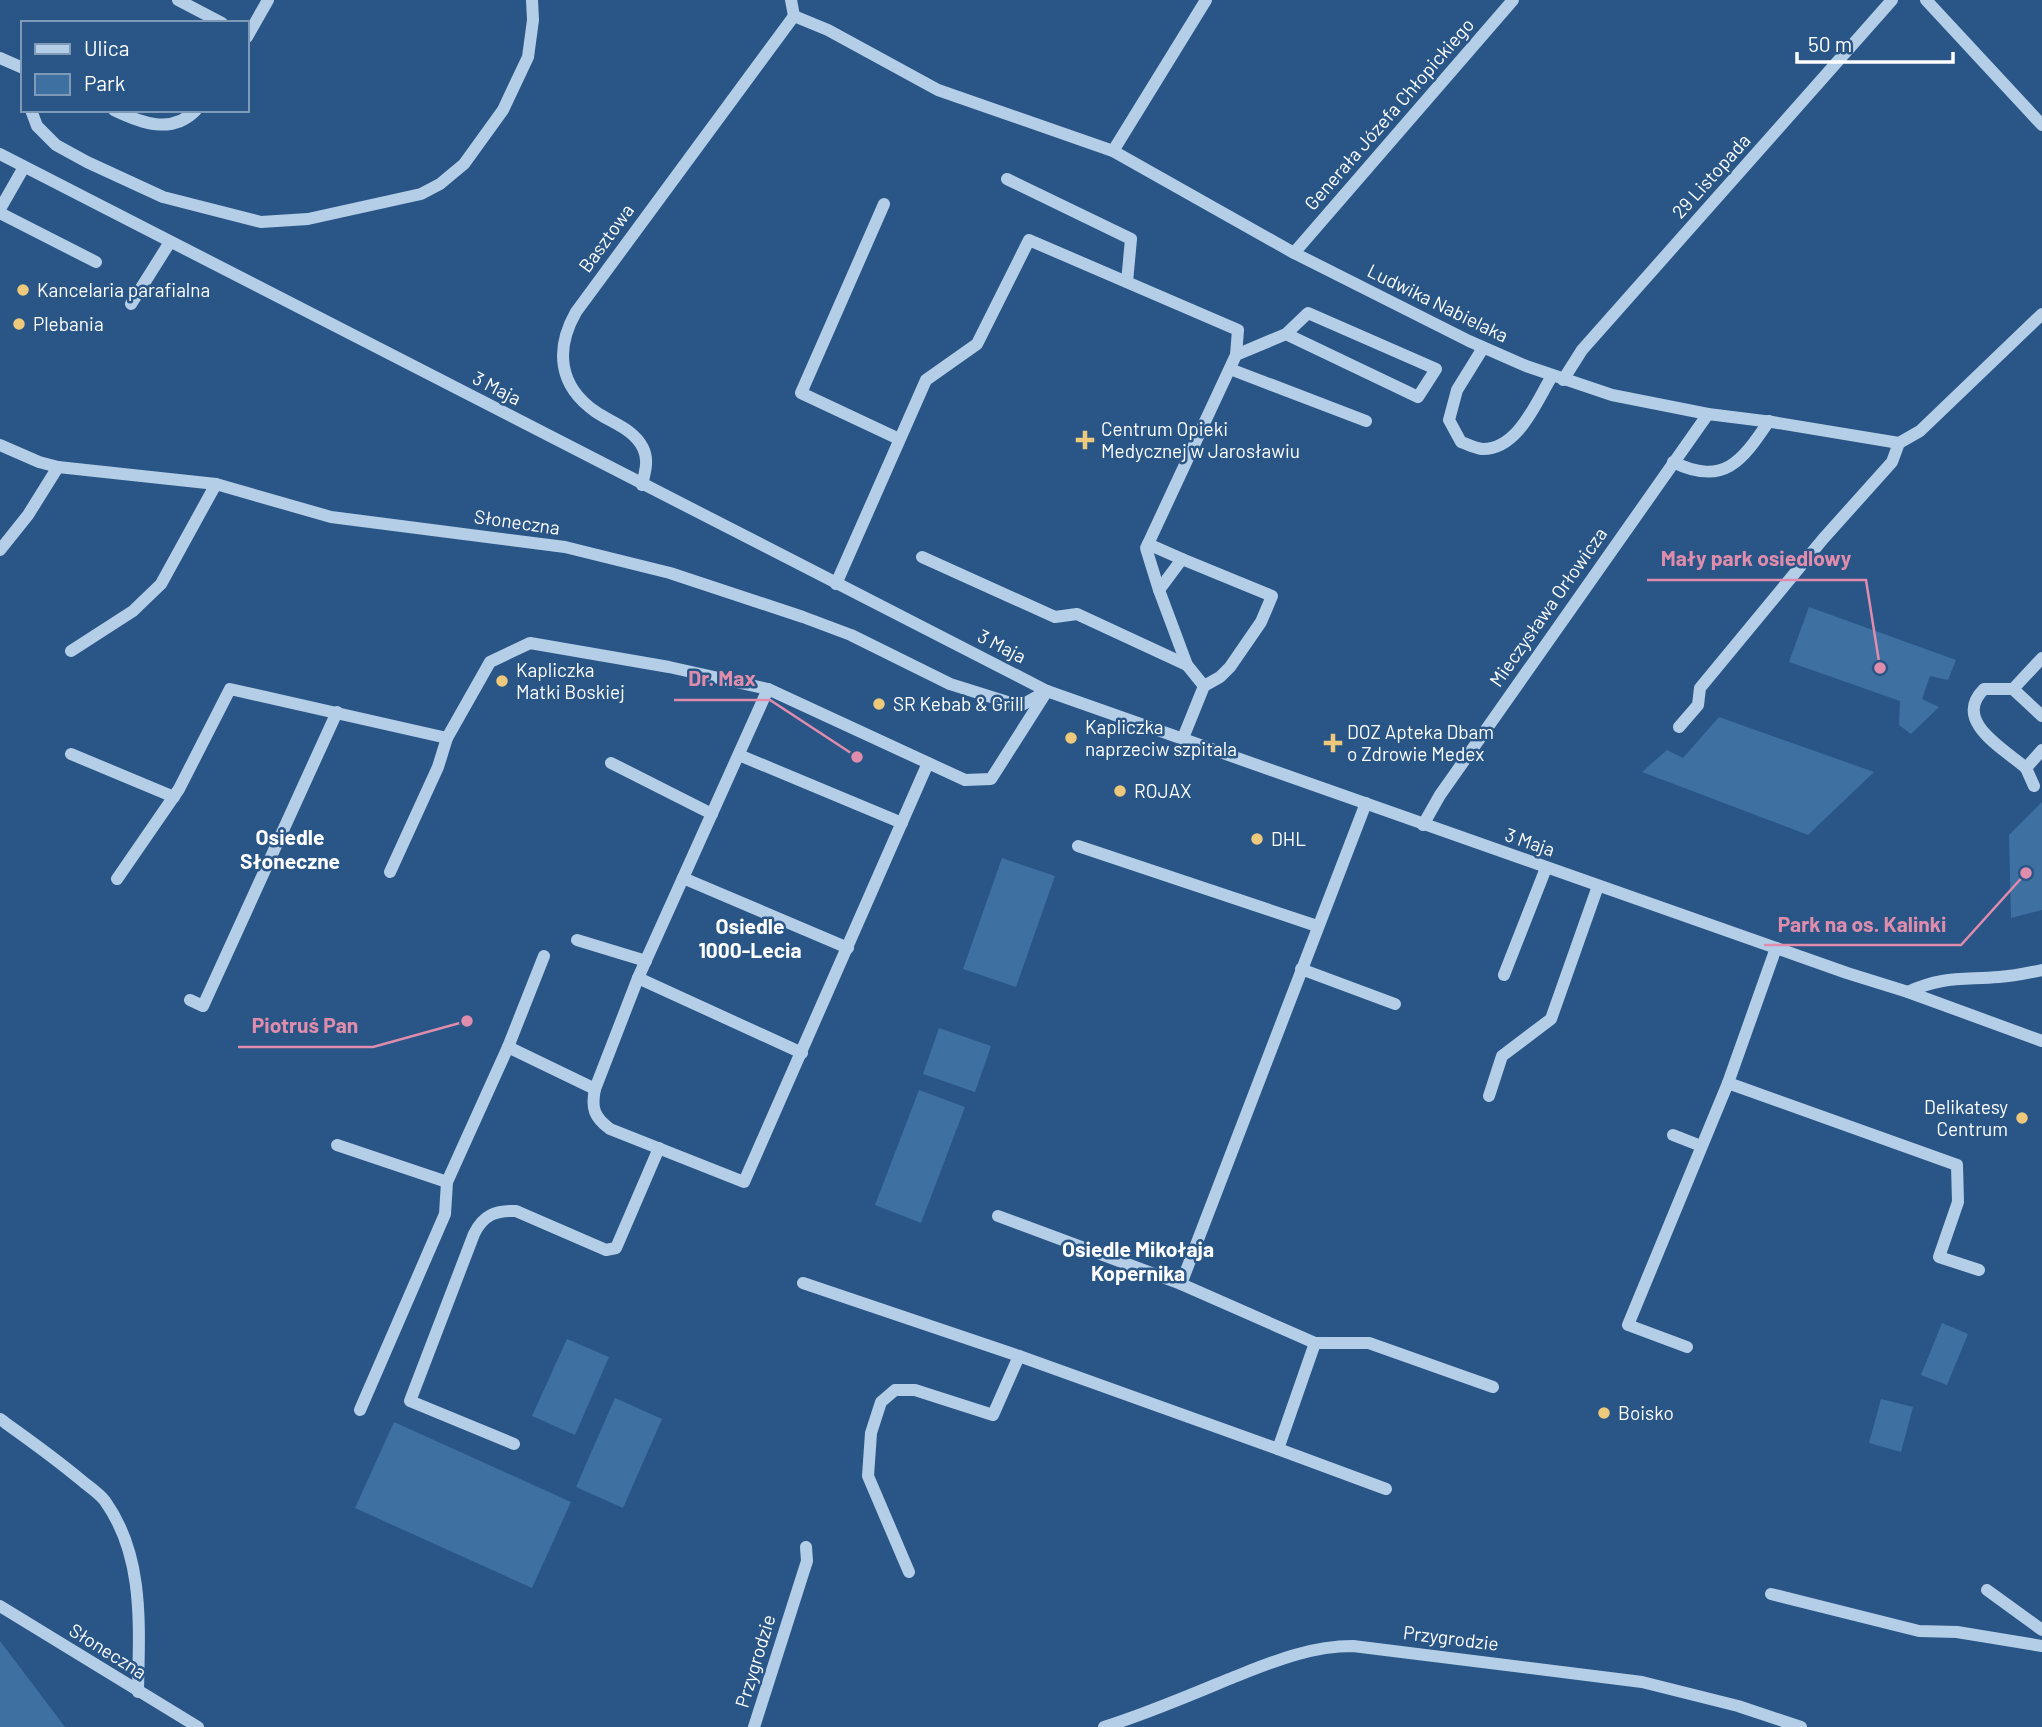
<svg xmlns="http://www.w3.org/2000/svg" width="2042" height="1727" font-family="Barlow,sans-serif">
<style>
.green{fill:#3e70a2}
.lines{fill:none;stroke-linecap:round;stroke-linejoin:round}
.minor{stroke:#b5cee8;stroke-width:12}
.poi-dot{fill:#eec97c;stroke:#295686;stroke-width:2.5}
.labels{text-anchor:middle;stroke-width:5;stroke-linejoin:round;paint-order:stroke}
.street-label{font-size:19px;fill:#fff;stroke:#295686}
.poi-label{font-size:19px;fill:#fff;stroke:#295686;text-anchor:start}
.neighbourhood-label{font-size:21px;font-weight:bold;fill:#fff;stroke:#295686}
.leader{fill:none;stroke:#e08cad;stroke-width:2.5}
.callout-dot{fill:#e08cad;stroke:#295686;stroke-width:2.5}
.callout-label{font-size:21px;text-anchor:middle;font-weight:bold;fill:#e08cad;stroke:#295686;stroke-width:5;stroke-linejoin:round;paint-order:stroke}
</style>
<rect width="100%" height="100%" fill="#295686"/>
<g class="green">
<path d="M1809 607 1956 660 1948 680 1930 676 1922 699 1939 707 1911 734 1899 725 1900 701 1789 662Z"/>
<path d="M1719 717 1874 772 1808 835 1642 772 1667 750 1683 758Z"/>
<path d="M2042 802V910L2011 918 2009 835Z"/>
<path d="M1002 858 1055 876 1016 987 963 969Z"/>
<path d="M939 1028 991 1046 975 1092 923 1074Z"/>
<path d="M919 1090 965 1107 921 1223 875 1205Z"/>
<path d="M1942 1323 1968 1334 1947 1385 1921 1375Z"/>
<path d="M567 1339 609 1357 575 1435 532 1416Z"/>
<path d="M615 1398 662 1419 623 1508 576 1487Z"/>
<path d="M1881 1399 1913 1407 1901 1452 1869 1443Z"/>
<path d="M394 1422 571 1502 532 1588 355 1508Z"/>
<path d="M0 1641 65 1727H0Z"/>
</g>
<g class="lines">
<g class="minor">
<path d="M178 0 222 23"/>
<path d="M791 0 794 16"/>
<path d="M1926 0 2042 125"/>
<path d="M794 16 828 30 938 90 1113 151 1294 253 1469 341 1526 366 1612 395 1708 414 1772 422 1899 443 1920 431 2042 314"/>
<path d="M247 37 268 0"/>
<path d="M0 58 23 68"/>
<path d="M31 110 37 126 56 145 87 162 163 197 261 222 308 219 421 194 440 184 464 164 503 110 528 57 533 20 532 0"/>
<path d="M114 110C141 123 172 135 196 110"/>
<path d="M1113 151 1206 0"/>
<path d="M0 154 1047 691 1847 973 1908 992 2042 1041"/>
<path d="M1007 179 1131 239 1127 282"/>
<path d="M884 204 801 393 899 439"/>
<path d="M0 209 24 167"/>
<path d="M0 213 96 262"/>
<path d="M1294 253 1513 0"/>
<path d="M131 304 170 242"/>
<path d="M1483 348 1457 390 1449 420 1461 442C1467 444 1475 448 1482 449 1518 450 1536 402 1552 376"/>
<path d="M1230 369 1366 421"/>
<path d="M1563 380 1582 350 1892 0"/>
<path d="M0 445 39 462 58 467"/>
<path d="M1673 462C1724 487 1742 461 1769 421"/>
<path d="M642 485C645 472 649 460 643 448 634 429 612 423 596 412 558 386 555 349 576 312L794 16"/>
<path d="M1148 544 1146 548 1159 590"/>
<path d="M0 550 28 515 58 467 216 484 331 517 565 547 670 573 803 617 851 635 950 684 1020 706 1047 691"/>
<path d="M922 557 1055 617 1077 614 1187 665"/>
<path d="M1182 559 1148 544 1236 355 1286 334 1418 397 1436 369 1308 313 1286 334"/>
<path d="M836 584 926 380 977 344 1029 240 1238 330 1236 355"/>
<path d="M71 651 133 611 161 584 216 484"/>
<path d="M2042 658 2013 689 2042 716"/>
<path d="M768 689 638 978 595 1089C591 1108 594 1117 610 1129L744 1182 928 763"/>
<path d="M2013 689H1984C1952 721 2003 748 2026 768"/>
<path d="M1679 727 1698 705 1700 688 1823 539 1892 462 1899 443"/>
<path d="M1183 738 1204 686 1220 677 1230 667 1261 622 1272 596 1182 559 1159 590 1187 665 1204 686"/>
<path d="M71 754 174 797"/>
<path d="M739 755 902 823"/>
<path d="M611 763 712 814"/>
<path d="M2034 786 2026 768 2042 750"/>
<path d="M1366 803 1181 1284 1315 1343H1369L1493 1387"/>
<path d="M1423 825 1440 795 1708 414"/>
<path d="M1078 846 1317 926"/>
<path d="M390 872 438 767 447 738"/>
<path d="M683 878 848 948"/>
<path d="M117 879 179 789 230 689 447 738 490 662 530 643 669 667 768 689 965 780 991 779 1047 691"/>
<path d="M577 940 646 961"/>
<path d="M1301 969 1395 1004"/>
<path d="M1504 975 1546 868"/>
<path d="M638 978 802 1053"/>
<path d="M1908 992C1942 976 1963 980 1999 977 2013 976 2028 973 2042 970"/>
<path d="M190 1000 203 1006 337 712"/>
<path d="M508 1047 544 956"/>
<path d="M1728 1083 1957 1165 1958 1202 1939 1257 1979 1270"/>
<path d="M1489 1096 1502 1056 1551 1019 1598 886"/>
<path d="M1673 1135 1701 1146"/>
<path d="M337 1145 447 1182"/>
<path d="M998 1216 1181 1284"/>
<path d="M803 1283 1019 1356 1278 1449 1315 1343"/>
<path d="M1687 1347 1628 1325 1728 1083 1776 948"/>
<path d="M360 1410 445 1214 447 1182 508 1047 595 1089"/>
<path d="M0 1419C28 1439 55 1458 81 1480 89 1487 99 1493 105 1501 145 1557 139 1627 138 1692"/>
<path d="M514 1444 410 1401 474 1234C483 1215 496 1210 516 1211L606 1250 616 1248 659 1148"/>
<path d="M1278 1449 1386 1489"/>
<path d="M909 1572 868 1476 871 1433 881 1402 895 1390H915L993 1415 1019 1356"/>
<path d="M1987 1590 2042 1630"/>
<path d="M1771 1594 1919 1631 1957 1632 2042 1646"/>
<path d="M0 1606 198 1727"/>
<path d="M754 1727 807 1561 806 1547"/>
<path d="M1104 1727C1146 1714 1188 1696 1229 1679 1270 1663 1308 1646 1353 1646L1642 1682 1738 1706 1801 1727"/>
</g>
</g>
<g class="poi-dot">
<circle cx="23" cy="290" r="7"/>
<circle cx="19" cy="324" r="7"/>
<path d="M1081.5 429.5h7v7h7v7h-7v7h-7v-7h-7v-7h7z"/>
<circle cx="502" cy="681" r="7"/>
<circle cx="879" cy="704" r="7"/>
<circle cx="1071" cy="738" r="7"/>
<path d="M1329.5 732.5h7v7h7v7h-7v7h-7v-7h-7v-7h7z"/>
<circle cx="1120" cy="791" r="7"/>
<circle cx="1257" cy="839" r="7"/>
<circle cx="2022" cy="1118" r="7"/>
<circle cx="1604" cy="1413" r="7"/>
</g>
<g class="labels">
<g class="street-label">
<text transform="translate(1389 114) rotate(-49)" y="7">Generała Józefa Chłopickiego</text>
<text transform="translate(1711 176) rotate(-48)" y="7">29 Listopada</text>
<text transform="translate(606 238) rotate(-54)" y="7">Basztowa</text>
<text transform="translate(1438 303) rotate(26)" y="7">Ludwika Nabielaka</text>
<text transform="translate(497 388) rotate(27)" y="7">3 Maja</text>
<text transform="translate(517 522) rotate(8)" y="7">Słoneczna</text>
<text transform="translate(1548 607) rotate(-55)" y="7">Mieczysława Orłowicza</text>
<text transform="translate(1002 646) rotate(27)" y="7">3 Maja</text>
<text transform="translate(1530 842) rotate(19)" y="7">3 Maja</text>
<text transform="translate(1451 1638) rotate(7)" y="7">Przygrodzie</text>
<text transform="translate(108 1651) rotate(32)" y="7">Słoneczna</text>
<text transform="translate(755 1661) rotate(-73)" y="7">Przygrodzie</text>
</g>
<g class="poi-label">
<text x="37" y="297">Kancelaria parafialna</text>
<text x="33" y="331">Plebania</text>
<text x="1101" y="436">Centrum Opieki<tspan x="1101" dy="22">Medycznej w Jarosławiu</tspan></text>
<text x="516" y="677">Kapliczka<tspan x="516" dy="22">Matki Boskiej</tspan></text>
<text x="893" y="711">SR Kebab &amp; Grill</text>
<text x="1085" y="734">Kapliczka<tspan x="1085" dy="22">naprzeciw szpitala</tspan></text>
<text x="1347" y="739">DOZ Apteka Dbam<tspan x="1347" dy="22">o Zdrowie Medex</tspan></text>
<text x="1134" y="798">ROJAX</text>
<text x="1271" y="846">DHL</text>
<text x="2008" y="1114" text-anchor="end">Delikatesy<tspan x="2008" dy="22">Centrum</tspan></text>
<text x="1618" y="1420">Boisko</text>
</g>
<g class="neighbourhood-label">
<text x="290" y="845">Osiedle<tspan x="290" dy="24">Słoneczne</tspan></text>
<text x="750" y="934">Osiedle<tspan x="750" dy="24">1000-Lecia</tspan></text>
<text x="1138" y="1257">Osiedle Mikołaja<tspan x="1138" dy="24">Kopernika</tspan></text>
</g>
</g>
<path class="leader" d="M1880 668L1866 580H1647M857 757L770 700H674M2026 873L1961 945H1764M467 1021L373 1047H238"/>
<g class="callout-dot">
<circle cx="1880" cy="668" r="7"/>
<circle cx="857" cy="757" r="7"/>
<circle cx="2026" cy="873" r="7"/>
<circle cx="467" cy="1021" r="7"/>
</g>
<g class="callout-label">
<text x="1756" y="566">Mały park osiedlowy</text>
<text x="722" y="686">Dr. Max</text>
<text x="1862" y="932">Park na os. Kalinki</text>
<text x="305" y="1033">Piotruś Pan</text>
</g>
<rect x="21" y="21" width="228" height="91" fill="#295686" stroke="#7f9ab6" stroke-width="2"/>
<rect x="35" y="44" width="35" height="10" fill="#b5cee8" stroke="#7f9ab6" stroke-width="2"/>
<text x="84" y="56" font-size="21" fill="#ffffff">Ulica</text>
<rect x="35" y="74" width="35" height="21" fill="#3e70a2" stroke="#7f9ab6" stroke-width="2"/>
<text x="84" y="91" font-size="21" fill="#ffffff">Park</text>
<path d="M1797 52v10h156v-10" fill="none" stroke="#ffffff" stroke-width="3.5"/>
<text x="1808" y="52" font-size="21" fill="#ffffff" stroke="#295686" stroke-width="5" paint-order="stroke">50 m</text>
</svg>
